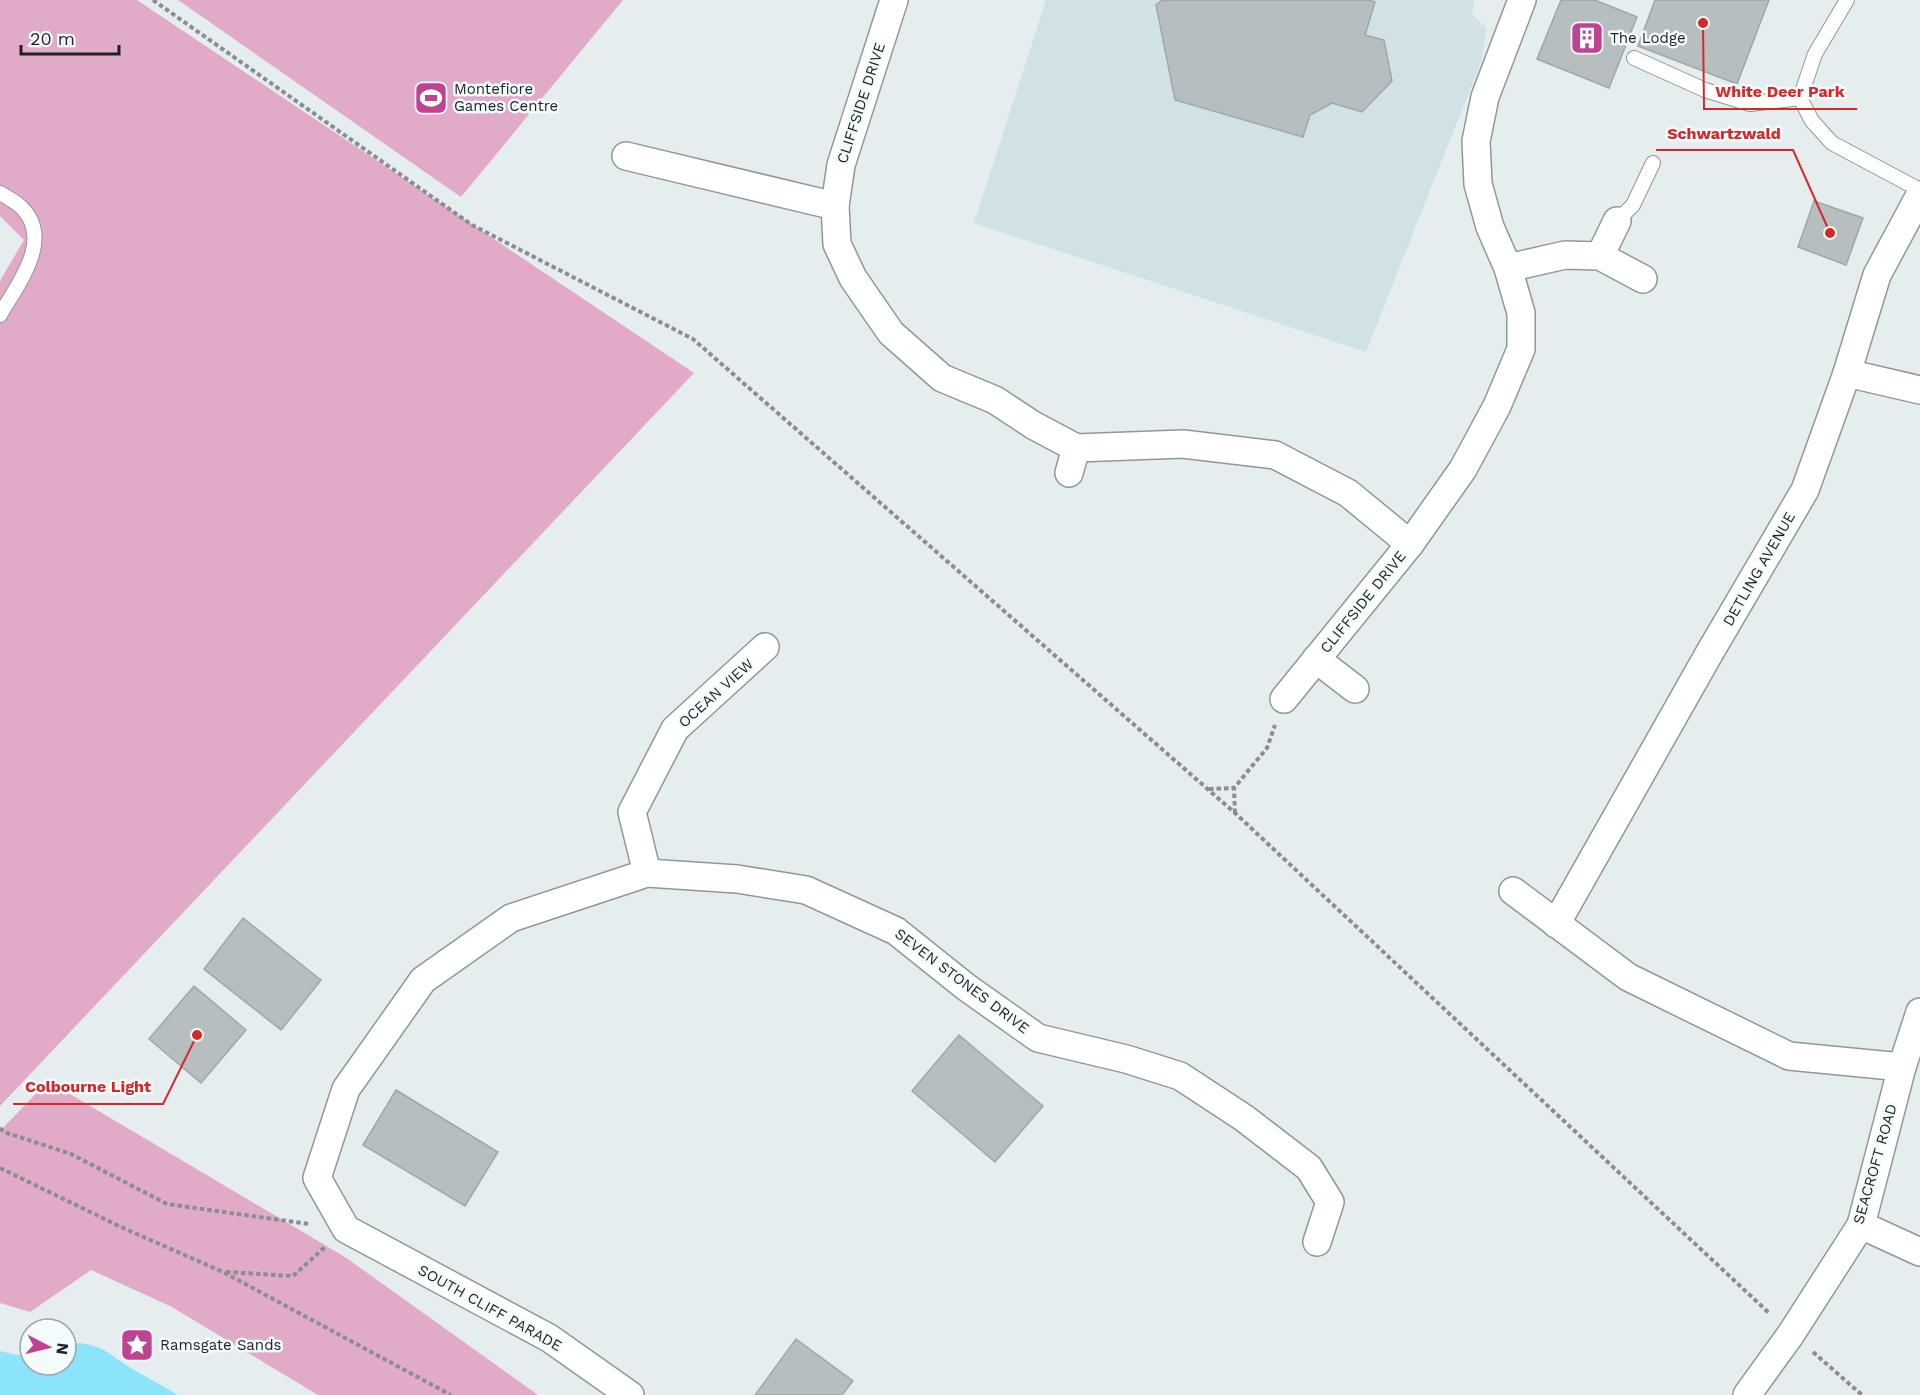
<svg xmlns="http://www.w3.org/2000/svg" width="1920" height="1395" font-family="'Work Sans',sans-serif">
<style>
.built{fill:#d1e2e6}
.green{fill:#e1aac8}
.water{fill:#8be4fa}
.building{fill:#b6bec0;stroke:#a0a7a9;stroke-width:1.5}
.lines{fill:none;stroke-linecap:round;stroke-linejoin:round}
.lane-casing{stroke:#909799;stroke-width:16}
.street-casing{stroke:#909799;stroke-width:30}
.path{stroke:#898e90;stroke-width:4;stroke-dasharray:4.5 3;stroke-linecap:butt}
.lane{stroke:#fff;stroke-width:14}
.street{stroke:#fff;stroke-width:27}
.labels{text-anchor:middle;stroke-width:5;stroke-linejoin:round;paint-order:stroke}
.poi-label{font-size:15px;fill:#1f2223;stroke:#f3fbfd;text-anchor:start}
.street-label{font-size:15px;fill:#1f2223;stroke:#f3fbfd}
.leader{fill:none;stroke:#d62828;stroke-width:2}
.callout-dot{fill:#d62828;stroke:#f3fbfd;stroke-width:2}
.callout-label{font-size:16px;text-anchor:middle;font-weight:bold;fill:#d62828;stroke:#f3fbfd;stroke-width:5;stroke-linejoin:round;paint-order:stroke}
</style>
<rect width="100%" height="100%" fill="#e6edef"/>
<path class="built" d="M1046 0H1474L1472 15 1487 28 1481 62 1366 352 974 223Z"/>
<g class="green">
<path d="M0 0H137L694 373 0 1106V281L24 240 0 216Z"/>
<path d="M178 0H623L461 197Z"/>
<path d="M48 1081 345 1257 538 1395H318L172 1307 91 1270 30 1312 0 1303V1131Z"/>
</g>
<path class="water" d="M79 1343C106 1347 107 1353 129 1367 145 1376 162 1386 178 1395H0V1351L17 1355H30V1365H66V1345Z"/>
<g class="building">
<path d="M1162 0H1368L1375 2 1365 35 1384 40 1392 81 1362 112 1332 103 1310 115 1303 137 1175 100 1156 5Z"/>
<path d="M1561 0H1595L1637 17 1609 88 1537 59Z"/>
<path d="M1655 0H1769L1737 84 1638 46Z"/>
<path d="M1814 201 1863 218 1846 265 1798 247Z"/>
<path d="M243 918 321 980 281 1030 204 969Z"/>
<path d="M194 986 246 1030 201 1083 149 1039Z"/>
<path d="M959 1035 1043 1106 995 1162 912 1091Z"/>
<path d="M396 1090 498 1152 465 1206 363 1145Z"/>
<path d="M796 1339 853 1381 842 1395H755Z"/>
</g>
<g class="lines">
<defs>
<g id="lane">
<path d="M1847 0 1815 54 1800 98 1812 121 1832 143 1920 190"/>
<path d="M1634 58 1705 90 1750 104 1800 98"/>
<path d="M0 193C8 198 17 202 23 209 53 241 17 285 0 315"/>
<path d="M1617 221 1633 205 1653 163"/>
</g>
<g id="street">
<path d="M894 0 841 165 835 206 837 244 853 278 891 333 942 378 995 400 1033 425 1076 448 1069 473"/>
<path d="M626 156 835 206"/>
<path d="M1600 256 1617 221"/>
<path d="M1508 268 1565 255 1600 256 1643 279"/>
<path d="M1847 373 1920 390"/>
<path d="M1076 448 1183 444 1275 455 1348 493 1410 544"/>
<path d="M1316 659 1355 689"/>
<path d="M1284 699 1410 544 1463 469 1497 406 1521 349V313L1508 268 1490 227 1478 184 1476 141 1485 97 1522 0"/>
<path d="M647 873 632 812 675 729 765 647"/>
<path d="M1513 891 1628 977 1789 1056 1902 1067"/>
<path d="M1556 924 1710 652 1805 490 1847 373 1877 275 1920 195"/>
<path d="M1861 1225 1920 1252"/>
<path d="M630 1395 549 1338 346 1229 317 1178 346 1089 423 980 511 918 647 873 737 879 806 890 896 931 966 987 1038 1038 1126 1059 1180 1076 1244 1118 1309 1168 1330 1202 1317 1242"/>
<path d="M1747 1395 1791 1334 1861 1225 1902 1067 1920 1012"/>
</g>
</defs>
<use href="#lane" class="lane-casing"/>
<use href="#street" class="street-casing"/>
<g class="path">
<path d="M153 0 472 225 693 339 1235 813 1769 1313"/>
<path d="M1209 789 1234 788"/>
<path d="M1235 813 1234 788 1267 748 1275 725"/>
<path d="M0 1128 4 1132 71 1154 167 1204 309 1224"/>
<path d="M0 1168 121 1227 223 1272 451 1395"/>
<path d="M226 1272 293 1276 325 1247"/>
<path d="M1813 1352 1862 1395"/>
</g>
<use href="#lane" class="lane"/>
<use href="#street" class="street"/>
</g>
<defs>
<symbol id="building-square" viewBox="-11 -11 22 22"><rect x="-9" y="-9" width="18" height="18" rx="4" fill="#bf4392" stroke="#f3fbfd"/><path d="M-4-6H4V6H1V3H-1V6H-4ZM-2.5-4.3h1.7v1.8h-1.7ZM.8-4.3h1.7v1.8H.8ZM-2.5-1h1.7V.8h-1.7ZM.8-1h1.7V.8H.8Z" fill="#fff"/></symbol>
<symbol id="stadium-square" viewBox="-11 -11 22 22"><rect x="-9" y="-9" width="18" height="18" rx="4" fill="#bf4392" stroke="#f3fbfd"/><path d="M0-5a6.5 5 0 1 0 0 10a6.5 5 0 1 0 0-10ZM-3.5-1.8h7v3.6h-7Z" fill="#fff"/></symbol>
<symbol id="sight-square" viewBox="-11 -11 22 22"><rect x="-9" y="-9" width="18" height="18" rx="4" fill="#bf4392" stroke="#f3fbfd"/><path d="M0-6L1.8-2.2L6-1.7L2.9 1.2L3.7 5.4L0 3.3L-3.7 5.4L-2.9 1.2L-6-1.7L-1.8-2.2Z" fill="#fff"/></symbol>
</defs>
<g fill-rule="evenodd">
<use href="#building-square" x="1568" y="19" width="38" height="38"/>
<use href="#stadium-square" x="412" y="79" width="38" height="38"/>
<use href="#sight-square" x="118" y="1326" width="38" height="38"/>
</g>
<g class="labels">
<g class="poi-label">
<text x="1610" y="43">The Lodge</text>
<text x="454" y="94">Montefiore<tspan x="454" dy="17">Games Centre</tspan></text>
<text x="160" y="1350">Ramsgate Sands</text>
</g>
<g class="street-label">
<text transform="translate(861 103) rotate(-72)" y="5">CLIFFSIDE DRIVE</text>
<text transform="translate(1759 569) rotate(-60)" y="5">DETLING AVENUE</text>
<text transform="translate(1363 602) rotate(-51)" y="5">CLIFFSIDE DRIVE</text>
<text transform="translate(716 693) rotate(-42)" y="5">OCEAN VIEW</text>
<text transform="translate(962 981) rotate(37)" y="5">SEVEN STONES DRIVE</text>
<text transform="translate(1875 1164) rotate(-74)" y="5">SEACROFT ROAD</text>
<text transform="translate(490 1308) rotate(29)" y="5">SOUTH CLIFF PARADE</text>
</g>
</g>
<path class="leader" d="M1703 23L1704 109H1857M1830 233L1793 150H1656M197 1035L163 1104H13"/>
<g class="callout-dot">
<circle cx="1703" cy="23" r="6"/>
<circle cx="1830" cy="233" r="6"/>
<circle cx="197" cy="1035" r="6"/>
</g>
<g class="callout-label">
<text x="1780" y="97">White Deer Park</text>
<text x="1724" y="139">Schwartzwald</text>
<text x="88" y="1092">Colbourne Light</text>
</g>
<g transform="translate(48 1347) rotate(97)"><circle r="28" fill="#f3fbfd" stroke="#9ea4a6" stroke-width="1.5"/>
<path d="M0-4.5L10 22L0 15L-10 22Z" fill="#bf4392"/>
<text y="-9" font-size="16" font-weight="bold" text-anchor="middle" fill="#1f2223">N</text>
</g>
<path d="M21 45v9h98v-9" fill="none" stroke="#1f2223" stroke-width="3"/>
<text x="30" y="45" font-size="18" fill="#1f2223" stroke="#f3fbfd" stroke-width="4.5" paint-order="stroke">20 m</text>
</svg>
